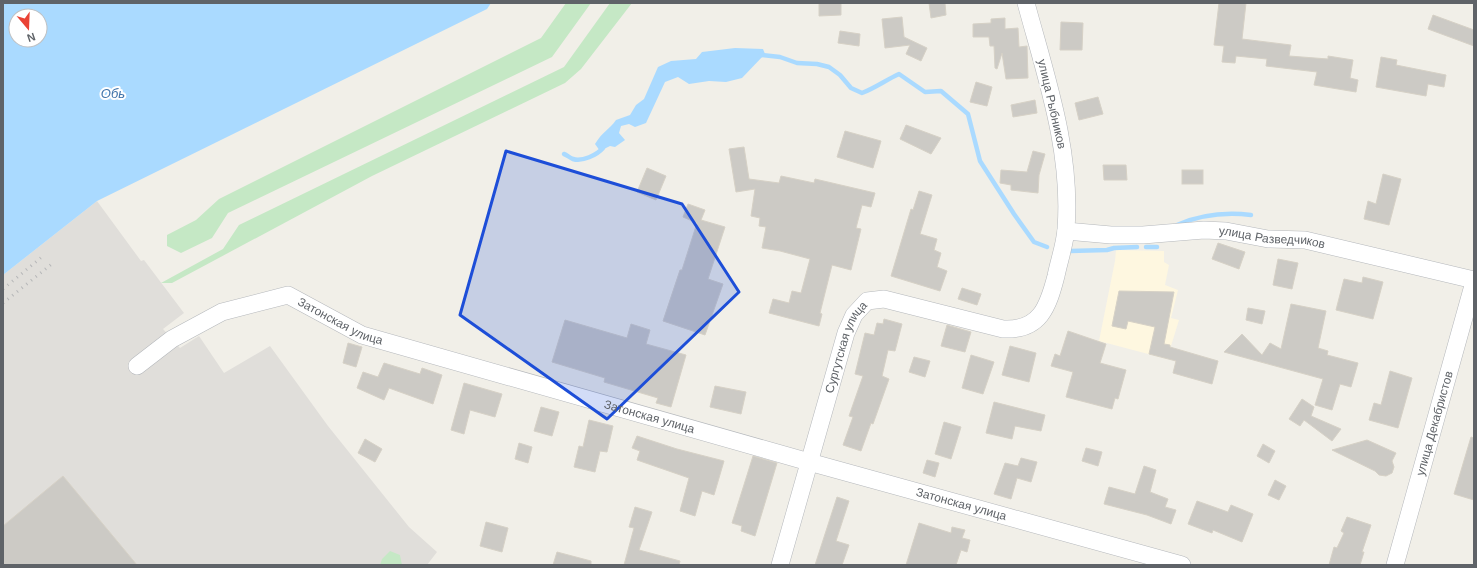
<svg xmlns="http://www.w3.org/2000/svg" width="1477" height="568" font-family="Arial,sans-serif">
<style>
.commercial{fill:#fef7e0}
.industrial{fill:#e0deda}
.green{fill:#c5e8c5}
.water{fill:#aadaff;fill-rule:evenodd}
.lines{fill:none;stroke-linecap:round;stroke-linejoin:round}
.stream{stroke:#aadaff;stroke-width:4.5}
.building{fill:#cccac5;stroke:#d6d1c6}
.minor-casing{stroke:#b5b8bc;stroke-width:18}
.minor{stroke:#fff;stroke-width:17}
.rail{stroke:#b6b7b8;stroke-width:3;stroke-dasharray:1 5;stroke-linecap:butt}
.marked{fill:#1d4ed8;fill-opacity:0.2;stroke:#1d4ed8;stroke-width:3;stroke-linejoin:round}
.labels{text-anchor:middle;stroke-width:4;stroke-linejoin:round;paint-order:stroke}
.street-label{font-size:12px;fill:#5f6368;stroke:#fff}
.water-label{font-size:13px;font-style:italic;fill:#4174aa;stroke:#fff}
</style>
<rect width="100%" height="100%" fill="#f1efe8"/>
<path class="commercial" d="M1116 250 1164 251V262L1169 265 1165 285 1178 290 1171 318 1179 320 1167 359 1099 341 1115 261Z"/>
<path class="industrial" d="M97 201 141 261 144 260 184 313 163 329 180 348 199 336 224 373 270 346 328 426 409 527 437 552 427 565H3V275Z"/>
<g class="green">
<path d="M566 3H591L552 57 228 213 212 238 181 253 167 246V235L196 220 219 199 541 38Z"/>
<path d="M610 3H632L581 69 565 83 372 176 172 283H161L223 249 239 225 564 67Z"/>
<path d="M390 551 400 555 402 565H380L382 559Z"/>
</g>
<g class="water">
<path d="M3 3H491L487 9 97 201 3 275ZM16 16H40V40H16Z"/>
<path d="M735 48 763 49 765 54 742 78 726 82 709 81 689 84 678 77 665 82 646 123 635 127 629 124 621 126 619 133 625 140 615 147 610 146 600 151 595 144C602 132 609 130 616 120L630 115 636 105 644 99 658 67 671 61 696 59 702 52Z"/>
</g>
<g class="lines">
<g class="stream">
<path d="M761 55 780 57 797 63 817 64 829 67 840 75 851 88 862 93C875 88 886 80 899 74L925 92 941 91 968 114 980 161 1014 214 1034 242 1047 247"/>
<path d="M564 154C567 155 570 158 573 159 582 162 597 155 603 148"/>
<path d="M1177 225C1200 215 1226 212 1251 215"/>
<path d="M1146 247H1157"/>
<path d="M1070 251 1107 250 1114 248 1137 247"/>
</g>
</g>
<g class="building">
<path d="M819 3H841V15L819 16Z"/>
<path d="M929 3H945L946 15 931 18Z"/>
<path d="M1219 3H1246L1242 39 1291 45 1289 56 1328 59V56L1353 60 1350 78 1358 80 1356 92 1314 85 1317 72 1266 66 1267 59 1236 56 1235 63 1222 62 1224 46 1214 45Z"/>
<path d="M1433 15 1474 30V46L1428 29Z"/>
<path d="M902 17 904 37 927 48 921 61 906 54 910 45 885 48 882 19Z"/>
<path d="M1005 18V29L1018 28 1019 47 1027 46 1028 78 1006 79 1002 53 997 69 995 68 994 46H990L989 37H973V24L991 23V19Z"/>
<path d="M1061 22 1083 23 1082 50H1060Z"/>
<path d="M840 31 860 34 859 46 838 43Z"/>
<path d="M1381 57 1397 60 1396 65 1446 75 1444 87 1428 84 1426 96 1376 87Z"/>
<path d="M976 82 992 87 987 106 970 102Z"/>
<path d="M1098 97 1103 114 1079 120 1075 103Z"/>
<path d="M1035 100 1037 113 1013 117 1011 105Z"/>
<path d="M906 125 941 138 931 154 900 139Z"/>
<path d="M845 131 881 141 873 168 837 157Z"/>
<path d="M744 147 749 179 779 183 781 176 814 183 815 179 875 193 871 207 862 205 856 228 861 229 851 270 832 265 820 313 822 314 819 326 769 313 773 299 789 303 792 291 801 293 810 259 780 251 762 248 766 227 759 226 760 218 751 216 755 189 736 192 729 149Z"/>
<path d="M1033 151 1045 154 1039 175 1038 193 1011 190V185L1000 183 1001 170 1027 172Z"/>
<path d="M1103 165H1126L1127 180H1104Z"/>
<path d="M647 168 666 176 656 200 637 192Z"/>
<rect x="1182" y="170" width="21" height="14"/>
<path d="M1383 174 1401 179 1389 225 1364 219 1368 201 1376 204Z"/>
<path d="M919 191 932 195 920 234 937 239 934 250 941 253 937 267 947 271 940 291 891 276 911 209 913 210Z"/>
<path d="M688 204 705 210 701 220 725 227 708 279 723 284 705 335 663 321 680 270H682L697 223 683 217Z"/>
<path d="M1218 243 1245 252 1239 269 1212 259Z"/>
<path d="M1278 259 1298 263 1292 289 1273 285Z"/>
<path d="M1363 277 1383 282 1373 319 1336 310 1344 279 1362 283Z"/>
<path d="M962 288 981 294 977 305 958 299Z"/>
<path d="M1119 291 1174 292 1164 344 1170 345V347L1218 361 1212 384 1173 373 1176 361 1149 354 1155 327 1128 321 1126 329 1112 326Z"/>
<path d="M1291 304 1326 311 1318 348 1328 351 1327 355 1358 363 1351 387 1340 384 1332 410 1315 405 1323 379 1224 352 1242 334 1262 355 1270 343 1281 349Z"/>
<path d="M1248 308 1265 311 1262 324 1246 320Z"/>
<path d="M884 319 902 324 895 351 888 350 882 376 889 379 873 424 871 423 861 451 843 445 853 417 849 416 863 376 855 374 865 333 874 335 877 323 883 324Z"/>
<path d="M565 320 627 338 631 324 650 330 646 344 686 355 671 407 656 403 658 398 604 382 605 378 552 362Z"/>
<path d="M947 325 971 332 965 352 941 346Z"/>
<path d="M1068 331 1106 344 1100 363 1126 370 1118 399 1115 398 1112 409 1066 397 1073 372 1051 366 1055 354 1060 356Z"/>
<path d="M348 343 362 347 356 367 343 363Z"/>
<path d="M1010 346 1036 353 1029 382 1002 375Z"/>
<path d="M971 355 994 362 983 394 962 388Z"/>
<path d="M914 357 930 361 925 377 909 372Z"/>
<path d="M384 363 420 374 422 368 442 375 433 404 389 388 384 400 357 388 363 372 378 377Z"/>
<path d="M1390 371 1412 378 1398 428 1369 420 1374 403 1381 405Z"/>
<path d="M464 383 502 394 495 417 470 410 464 434 451 430Z"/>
<path d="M715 386 746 392 741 414 710 407Z"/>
<path d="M1302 399 1314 407 1311 416 1341 429 1332 441 1304 420 1300 426 1289 419Z"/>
<path d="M994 402 1045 415 1041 431 1015 426 1012 439 986 433Z"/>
<path d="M541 407 559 412 552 436 534 431Z"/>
<path d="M589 420 613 426 607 452 600 451 595 472 574 467 579 446 583 447Z"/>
<path d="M944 422 961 427 951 459 935 454Z"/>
<path d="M637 436 677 449 724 461 714 495 702 491 695 516 680 511 689 478 637 460 640 451 632 448Z"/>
<path d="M1471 437 1474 438V500L1454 494Z"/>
<path d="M365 439 382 449 375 462 358 453Z"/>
<path d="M1367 440 1396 453 1392 461 1394 467 1392 473 1386 476 1379 475 1375 471 1332 450Z"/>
<path d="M519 443 532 447 528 463 515 459Z"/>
<path d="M1263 444 1275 451 1269 463 1257 456Z"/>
<path d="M1086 448 1102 452 1098 466 1082 461Z"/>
<path d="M753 456 777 463 755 536 741 531 742 526 732 523Z"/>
<path d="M1021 458 1037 462 1031 482 1017 478 1011 499 994 494 1005 463 1018 466Z"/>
<path d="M927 460 939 463 935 477 923 473Z"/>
<path d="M1144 466 1156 470 1150 492 1168 499 1165 507 1176 510 1171 524 1147 515 1104 504 1109 487 1135 494Z"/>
<path d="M63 476 137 565H3V526Z"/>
<path d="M1275 480 1286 486 1279 500 1268 495Z"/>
<path d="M837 497 849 501 836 541 849 545 842 565H815Z"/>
<path d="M1197 501 1228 512 1231 505 1253 514 1242 542 1213 530 1212 533 1188 524Z"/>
<path d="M635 507 652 512 639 550 680 561 679 565H624L634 528 629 527Z"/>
<path d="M1347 517 1371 525 1362 552H1364L1360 565H1329L1334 547 1337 548 1344 533 1341 531Z"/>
<path d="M486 522 508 528 502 552 480 546Z"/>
<path d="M919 523 951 533 952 527 965 530 962 538 970 540 967 552 961 550 956 565H906Z"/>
<path d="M557 552 591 561V565H553Z"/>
</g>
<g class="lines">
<defs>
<g id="minor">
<path id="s1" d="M1066 231 1111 235H1143L1204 230 1226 231 1268 239 1305 240 1474 280"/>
<path id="s2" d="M137 366 172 339 222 312 288 295 362 335 809 462 1182 565"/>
<path id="s3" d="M780 565 846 333 854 315 867 301 884 299 1003 329C1040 331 1048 307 1056 276 1059 261 1065 244 1066 229 1072 151 1046 77 1026 3"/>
<path id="s4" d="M1395 565 1474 282"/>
</g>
</defs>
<use href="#minor" class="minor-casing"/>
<use href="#minor" class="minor"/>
<g class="rail">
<path d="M3 289 43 256"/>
<path d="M3 303 53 263"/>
</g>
</g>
<path class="marked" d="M506 151 682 204 739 292 607 419 460 315Z"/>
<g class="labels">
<g class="street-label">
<text transform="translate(1052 104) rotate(77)" y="4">улица Рыбников</text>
<text dy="4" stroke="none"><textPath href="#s1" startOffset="207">улица Разведчиков</textPath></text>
<text dy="4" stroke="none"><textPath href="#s2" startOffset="228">Затонская улица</textPath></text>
<text dy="4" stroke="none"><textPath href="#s3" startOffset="228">Сургутская улица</textPath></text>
<text dy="4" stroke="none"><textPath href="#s2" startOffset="552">Затонская улица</textPath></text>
<text dy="4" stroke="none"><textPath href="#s4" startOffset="147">улица Декабристов</textPath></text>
<text dy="4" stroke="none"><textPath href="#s2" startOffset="876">Затонская улица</textPath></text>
</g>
<g class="water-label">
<text x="113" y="98">Обь</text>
</g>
</g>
<rect width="1477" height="568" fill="none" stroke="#5f6368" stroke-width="8"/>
<g transform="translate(28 28) rotate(161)"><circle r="19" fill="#ffffff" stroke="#bfc1c3"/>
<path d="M0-3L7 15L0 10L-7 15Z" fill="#ea4335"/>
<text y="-6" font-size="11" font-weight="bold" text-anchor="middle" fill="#5f6368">N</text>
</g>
</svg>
